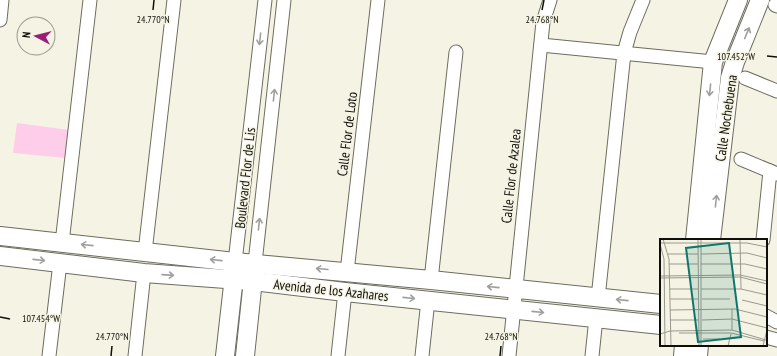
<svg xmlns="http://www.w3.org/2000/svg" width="777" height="356" font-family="'PT Sans Narrow',sans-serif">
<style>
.green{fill:#fecde9}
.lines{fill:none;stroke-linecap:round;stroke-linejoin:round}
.street-casing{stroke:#6d6c5e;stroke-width:15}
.secondary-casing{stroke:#6d6c5e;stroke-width:20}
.street{stroke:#fff;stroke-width:13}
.secondary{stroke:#fff;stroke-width:18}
.oneway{stroke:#9f9f9d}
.ticks{fill:none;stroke:#0f0f0a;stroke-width:1.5}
.labels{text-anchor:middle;stroke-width:3;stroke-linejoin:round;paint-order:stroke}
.street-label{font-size:14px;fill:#0f0f0a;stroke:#f5f4e4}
.inset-road{fill:none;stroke:#99988d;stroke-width:1}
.view{fill:#0f766e;fill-opacity:0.15;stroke:#0f766e;stroke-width:2}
.inset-edge{fill:none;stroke:#0f0f0a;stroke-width:2}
.ticks-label{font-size:10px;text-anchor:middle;fill:#0f0f0a;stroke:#f5f4e4;stroke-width:3;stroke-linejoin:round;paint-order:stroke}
</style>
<rect width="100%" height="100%" fill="#f5f4e4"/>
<path class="green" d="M17 123 69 130 66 158 13 153Z"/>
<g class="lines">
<defs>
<g id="street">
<path d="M775 5 777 6"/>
<path d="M0 20 2 0"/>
<path d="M541 45 713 62"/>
<path d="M745 78 777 91"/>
<path d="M741 159 777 174"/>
<path d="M763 240 770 171"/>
<path d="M62 243 90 0"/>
<path d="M145 252 174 0"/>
<path d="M235 262 265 0"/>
<path d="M255 263 284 0"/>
<path d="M347 272 378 0"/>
<path d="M431 280 456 52"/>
<path d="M598 298 624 53 630 32 643 0"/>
<path d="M766 316 777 322"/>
<path d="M766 337 777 340"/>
<path d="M49 356 60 263"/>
<path d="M135 356 144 273"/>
<path d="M338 356 345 292"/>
<path d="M422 356 428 300"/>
<path d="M509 356 543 22 550 0"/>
<path d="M592 356 596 318"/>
</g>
<g id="secondary">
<path d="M0 236 235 262 431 280 661 304"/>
<path d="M695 240 713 62 738 0"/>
<path d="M711 240 730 78 735 62 760 0"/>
<path d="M0 256 144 273 253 281 345 292 661 325"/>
<path d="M225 356 235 268"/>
<path d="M245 356 254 270"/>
<path d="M683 356 684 345"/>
<path d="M698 356 699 345"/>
</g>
</defs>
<use href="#street" class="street-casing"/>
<use href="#secondary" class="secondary-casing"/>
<use href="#street" class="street"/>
<use href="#secondary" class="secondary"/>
</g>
<defs><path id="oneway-shaft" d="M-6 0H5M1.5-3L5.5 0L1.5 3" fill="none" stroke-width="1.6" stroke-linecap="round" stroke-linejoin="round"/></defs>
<g class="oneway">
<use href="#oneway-shaft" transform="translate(747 33) rotate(-68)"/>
<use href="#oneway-shaft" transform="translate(260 39) rotate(96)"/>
<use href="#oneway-shaft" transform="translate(710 90) rotate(96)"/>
<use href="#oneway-shaft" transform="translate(274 95) rotate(-84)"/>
<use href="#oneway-shaft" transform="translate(716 201) rotate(-84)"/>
<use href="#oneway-shaft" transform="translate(259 224) rotate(-84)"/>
<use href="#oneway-shaft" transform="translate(87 245) rotate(-174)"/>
<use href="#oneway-shaft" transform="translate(39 260) rotate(6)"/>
<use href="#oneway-shaft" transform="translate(216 260) rotate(-174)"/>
<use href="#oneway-shaft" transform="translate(322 269) rotate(-175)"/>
<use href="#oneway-shaft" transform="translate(168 275) rotate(4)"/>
<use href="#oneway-shaft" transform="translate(493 287) rotate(-174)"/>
<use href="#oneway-shaft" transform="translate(409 298) rotate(6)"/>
<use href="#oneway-shaft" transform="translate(622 300) rotate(-174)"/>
<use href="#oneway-shaft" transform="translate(538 312) rotate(6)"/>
</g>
<path class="ticks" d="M153 10 154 0M542 10 544 0M767 56 777 57M0 317 10 319M111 356 112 346M500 356 501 346"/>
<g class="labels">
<g class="street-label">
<text transform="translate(726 118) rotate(-82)" y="5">Calle Nochebuena</text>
<text transform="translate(347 134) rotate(-83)" y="5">Calle Flor de Loto</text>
<text transform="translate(511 176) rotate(-84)" y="5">Calle Flor de Azalea</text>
<text transform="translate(245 178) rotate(-84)" y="5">Boulevard Flor de Lis</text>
<text transform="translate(331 290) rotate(6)" y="5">Avenida de los Azahares</text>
</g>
</g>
<g transform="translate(660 239)">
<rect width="107" height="107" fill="#f5f4e4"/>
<path class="inset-road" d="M3 0 9 20 11 107M38 0 39 107M41 0V107M80 0 81 50M0 4H87L107 8M0 5 4 20 5 107M8 15H38M41 15 87 14 107 19M9 25H38M41 25H85L107 30M0 37 80 36 107 42M0 39 80 38 107 45M10 50H39M41 50H81L107 56M10 60H39M42 60H70M82 61 107 67M72 70V91M10 71 75 70 107 78M10 81H39M42 81 72 80 107 89M19 94H71L104 102M0 95 10 92 72 91 106 101M43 100H60M68 107 71 95M103 107 107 91"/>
<path class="view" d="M69 4 81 98 38 103 26 9Z"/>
<rect width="107" height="107" class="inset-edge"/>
</g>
<g class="ticks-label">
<text x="153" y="23">24.770°N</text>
<text x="542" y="23">24.768°N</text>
<text x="736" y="60">107.452°W</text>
<text x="41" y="322">107.454°W</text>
<text x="112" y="340">24.770°N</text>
<text x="501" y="340">24.768°N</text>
</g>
<g transform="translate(36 36) rotate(277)"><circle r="19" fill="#f5f4e4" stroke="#99988d"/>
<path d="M0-3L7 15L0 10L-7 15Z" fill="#9a1e76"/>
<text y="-6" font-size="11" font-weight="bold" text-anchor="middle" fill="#0f0f0a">N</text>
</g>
</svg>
